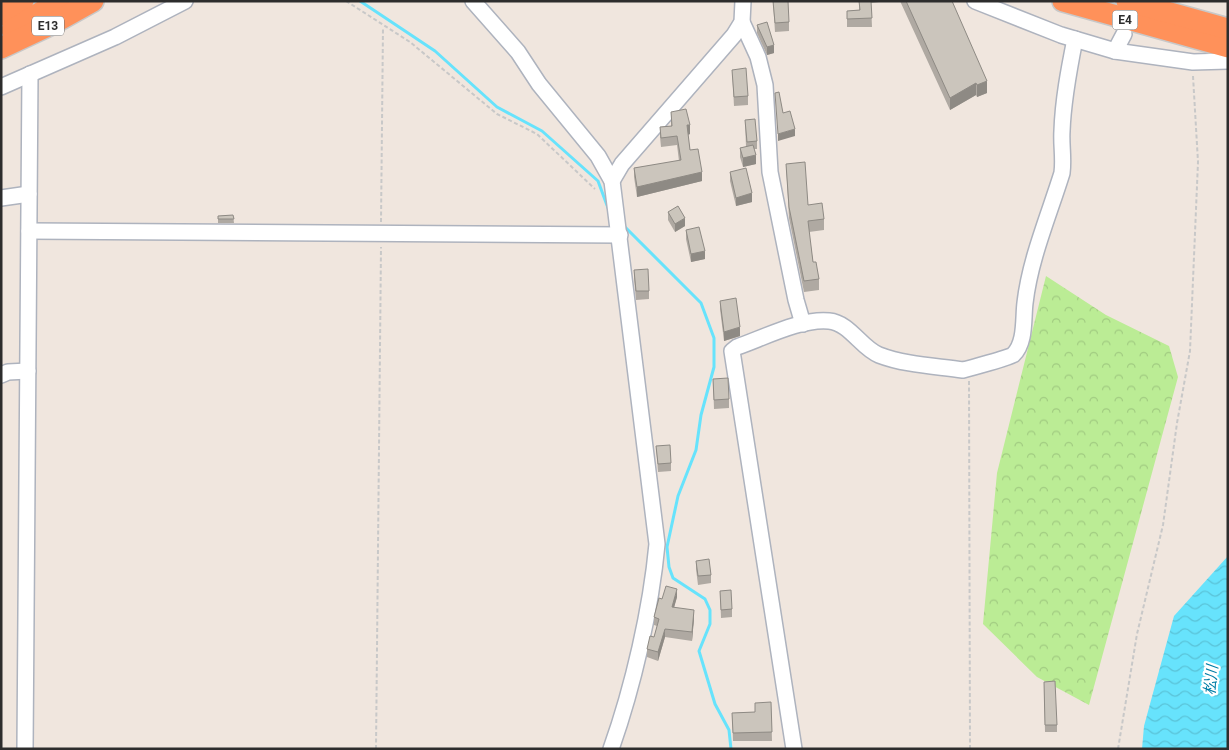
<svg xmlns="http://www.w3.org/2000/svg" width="1229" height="750" font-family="Roboto,'Noto Sans JP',sans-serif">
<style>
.forest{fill:url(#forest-crowns)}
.water{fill:url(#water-waves)}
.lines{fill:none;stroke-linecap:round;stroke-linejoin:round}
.stream{stroke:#67e3fc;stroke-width:3}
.minor-casing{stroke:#aeb3be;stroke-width:18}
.highway-casing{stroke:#c8c8c8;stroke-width:24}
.path{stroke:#c8c8c8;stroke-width:2;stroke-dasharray:4 2.5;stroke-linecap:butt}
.minor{stroke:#fff;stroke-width:15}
.highway{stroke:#ff915a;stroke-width:21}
.wall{fill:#afa9a2}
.shaded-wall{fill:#8e8a84}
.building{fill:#cbc5bc;stroke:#8e8a84}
.labels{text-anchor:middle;stroke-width:4.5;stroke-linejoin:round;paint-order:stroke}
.shield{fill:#fff;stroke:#6c6c6c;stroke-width:1}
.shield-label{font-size:12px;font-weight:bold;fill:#2d2d2d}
.water-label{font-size:15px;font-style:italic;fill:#017da6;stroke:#fff}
</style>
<defs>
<pattern id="forest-crowns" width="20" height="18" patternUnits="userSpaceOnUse" patternTransform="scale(1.25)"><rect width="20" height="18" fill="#bbec95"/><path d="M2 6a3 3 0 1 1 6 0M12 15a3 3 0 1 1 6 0" fill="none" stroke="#a1cb81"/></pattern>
<pattern id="water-waves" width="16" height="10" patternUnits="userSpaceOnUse" patternTransform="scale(1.25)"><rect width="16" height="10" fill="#67e3fc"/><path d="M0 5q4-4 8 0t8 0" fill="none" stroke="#5ac3d8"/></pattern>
</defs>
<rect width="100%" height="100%" fill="#f0e6de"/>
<path class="forest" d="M1046 276 1106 315 1169 346 1178 377 1089 705 1037 677 983 624 997 473Z"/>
<path class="water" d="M1228 556V749H1142L1144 726 1174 616Z"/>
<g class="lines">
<g class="stream">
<path d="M360 1 435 51 497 107 542 131 598 181 608 208"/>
<path d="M622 224 701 303 714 338V367L701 415 696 450 678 496 667 547 669 567 673 578 705 599 710 610V624L699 651 715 704 729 730 731 749"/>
</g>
<defs>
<g id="minor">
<path d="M473 1 518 52 539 84 598 156 612 181 657 544C651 609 633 687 611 749"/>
<path d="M975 1 1061 35 1115 51 1193 62 1228 61"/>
<path d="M742 22 758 57 765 85 770 172 796 300 803 324"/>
<path d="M1115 51 1124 34"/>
<path d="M1 87 115 37 185 1"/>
<path d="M612 181 622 164 734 35 742 22 743 1"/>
<path d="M1 198 29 194"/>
<path d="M29 231 620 235"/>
<path d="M1 375 8 372 28 371"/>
<path d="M25 749 30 74"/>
<path d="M794 749 732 351 737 347C763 338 802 318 829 321 850 323 861 348 879 355 905 365 936 366 963 370 967 369 1011 357 1013 355 1026 343 1023 318 1025 303 1030 259 1049 215 1062 173 1064 158 1061 145 1062 131 1063 100 1069 69 1075 39"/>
</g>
<g id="highway">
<path d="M1063 1 1228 47"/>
<path d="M1127 1 1228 29"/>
<path d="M1 15 23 1"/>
<path d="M12 30 59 1"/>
<path d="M1 48 50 25 93 1"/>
</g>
</defs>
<use href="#minor" class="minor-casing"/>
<use href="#highway" class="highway-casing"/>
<g class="path">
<path d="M346 1 410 42 497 114 537 134 595 189"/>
<path d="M381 222 383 27"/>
<path d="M969 381 970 749"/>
<path d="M376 749 381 247"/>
<path d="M1118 749 1137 634 1163 525 1177 423 1190 351 1198 162 1193 76"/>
</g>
<use href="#minor" class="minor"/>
<use href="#highway" class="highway"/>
</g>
<g class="wall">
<path d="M773 1 789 22V31L775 32Z"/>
<path d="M859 1H879V2L871 3 872 27H847V11L859 10Z"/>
<path d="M900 1H952L987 93 977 97 976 95 950 110Z"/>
<path d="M757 25 774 53 767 55 757 33Z"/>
<path d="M732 70 748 96V105L734 106Z"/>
<path d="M671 112 690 134 688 135 690 150 702 181 637 197 634 177V168L679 161 677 145 661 147 660 137V127L671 126Z"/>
<path d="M745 120 757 141V149H754L756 164 743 167 740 157V148L746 147Z"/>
<path d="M786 164 808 205 824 219V230L809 232 813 262 819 279V290L804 292 789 218Z"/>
<path d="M730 172 752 202 736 206 730 181Z"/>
<path d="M668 212 685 226 675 232 668 220Z"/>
<path d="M233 215 234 223H218V216Z"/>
<path d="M686 230 705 259 691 262 686 239Z"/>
<path d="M634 270 649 291V299L636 300 634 278Z"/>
<path d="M720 301 740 336 724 341 720 309Z"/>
<path d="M713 379 729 399V408L714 409Z"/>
<path d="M656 446 671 463V471L658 472Z"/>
<path d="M696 561 711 575V583L698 585 696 569Z"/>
<path d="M720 591 732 609V617L721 618Z"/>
<path d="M677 597 674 607 694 618 692 641 665 637 658 661 647 657V649L654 637 657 626 654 625V617L662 599Z"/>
<path d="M1044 682 1057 725V732H1045Z"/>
<path d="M771 702 772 741H733L732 713 755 712Z"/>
</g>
<g class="shaded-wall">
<path d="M774 45V53L767 55V47Z"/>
<path d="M987 81V93L977 97V85Z"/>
<path d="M976 83V95L950 110V98Z"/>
<path d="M687 125H690V134L687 135Z"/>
<path d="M795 129V136L778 141V134Z"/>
<path d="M756 155V164L743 167V158Z"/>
<path d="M702 172V181L637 197V187Z"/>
<path d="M752 193V202L736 206V198Z"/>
<path d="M685 218V226L675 232V224Z"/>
<path d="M705 251V259L691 262V254Z"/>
<path d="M740 327V336L724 341V332Z"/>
<path d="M677 589V597L672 615V607Z"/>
<path d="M694 610V618L692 641V632Z"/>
<path d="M665 629V637L658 661V652Z"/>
</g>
<g class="building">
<path d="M773 1H788L789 22 775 23Z"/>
<path d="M859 1H871L872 18 847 19V11L860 10Z"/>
<path d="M906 1H952L987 81 977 85 976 83 950 98Z"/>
<path d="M767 22 774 45 767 47 757 25Z"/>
<path d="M746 68 748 96 734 97 732 70Z"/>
<path d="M779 92 783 113 790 111 795 129 778 134 775 93Z"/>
<path d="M686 109 690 125H687L690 150 698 149 702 172 637 187 634 168 681 160 677 136 661 138 660 127 672 126 671 112Z"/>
<path d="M755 119 757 141 747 142 745 120Z"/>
<path d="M753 145 756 155 743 158 740 148Z"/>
<path d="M805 162 808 205 822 203 824 219 808 221 813 262H816L819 279 804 281 789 207 786 164Z"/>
<path d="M746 168 752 193 736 198 730 172Z"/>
<path d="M678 206 685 218 675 224 668 212Z"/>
<path d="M233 215 234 219H218V216Z"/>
<path d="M699 227 705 251 691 254 686 230Z"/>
<path d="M648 269 649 291H636L634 270Z"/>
<path d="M736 298 740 327 724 332 720 301Z"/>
<path d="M728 378 729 399 714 400 713 379Z"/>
<path d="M670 445 671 463 658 464 656 446Z"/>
<path d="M709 559 711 575 698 576 696 561Z"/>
<path d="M666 586 677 589 672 607 694 610 692 632 665 629 658 652 647 649 650 636 654 637 659 619 654 617 659 598 662 599Z"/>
<path d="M731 590 732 609 721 610 720 591Z"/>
<path d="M1055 681 1057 725H1045L1044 682Z"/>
<path d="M771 702 772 732 733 733 732 713 755 712V703Z"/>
</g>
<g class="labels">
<g class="shield">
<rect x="1112.5" y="10.5" width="25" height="19" rx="4"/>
<rect x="32" y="16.5" width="32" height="19" rx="4"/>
</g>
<g class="shield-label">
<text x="1125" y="24">E4</text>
<text x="48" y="30">E13</text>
</g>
<g class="water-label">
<text transform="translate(1211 680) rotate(-84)" y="5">松川</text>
</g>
</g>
<rect width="1229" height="750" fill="none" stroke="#2d2d2d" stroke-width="5"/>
</svg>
